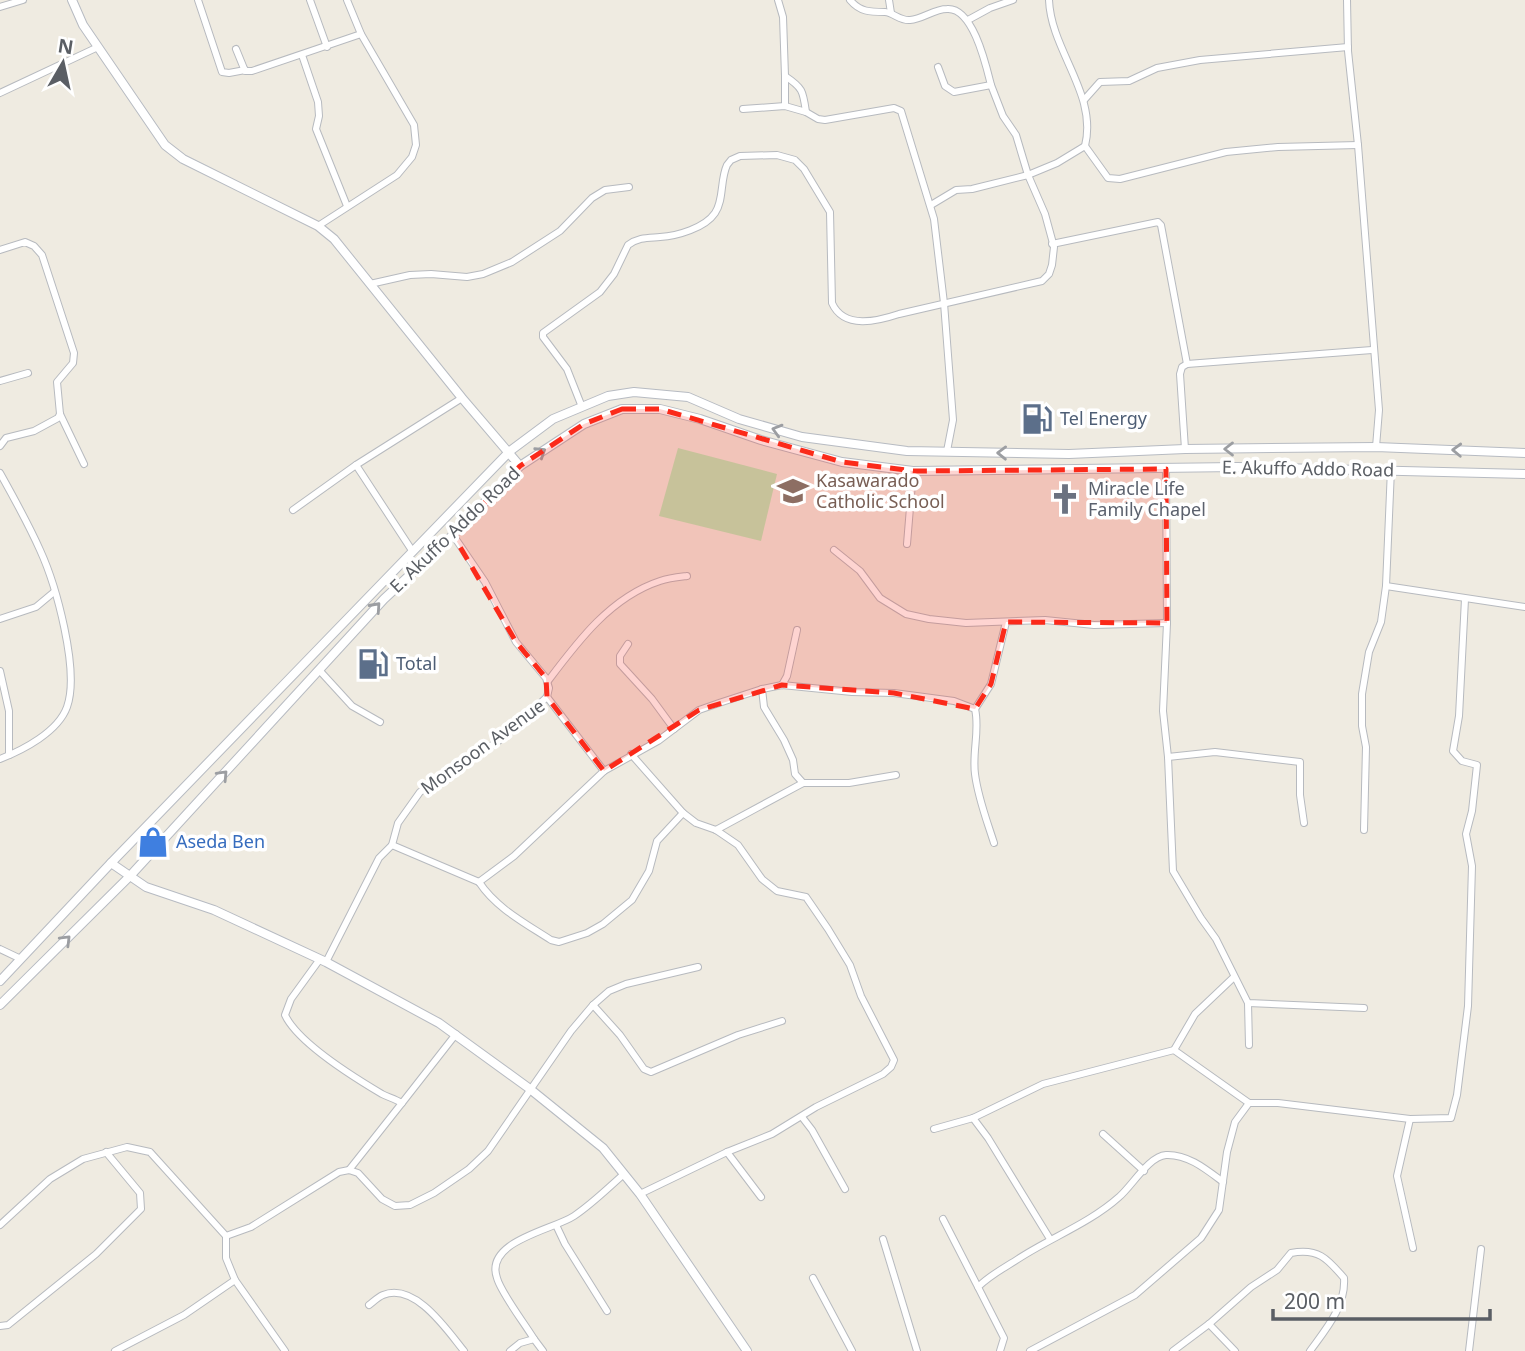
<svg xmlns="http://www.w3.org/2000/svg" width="1525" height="1351" font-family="'Noto Sans',sans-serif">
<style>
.green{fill:#bbe9bb}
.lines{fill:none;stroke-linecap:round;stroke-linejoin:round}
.street-casing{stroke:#b7babf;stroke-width:8}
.secondary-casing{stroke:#b7bbc2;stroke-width:10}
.street{stroke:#fff;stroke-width:6}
.secondary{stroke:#fff;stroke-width:8}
.oneway{stroke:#9c9ea2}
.marked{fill:#fb2a1a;fill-opacity:0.2;stroke:#fb2a1a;stroke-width:5;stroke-dasharray:14 9;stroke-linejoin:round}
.labels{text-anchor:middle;stroke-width:7;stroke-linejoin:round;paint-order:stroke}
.service-label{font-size:18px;fill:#4e5e75;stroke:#fff;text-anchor:start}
.street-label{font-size:18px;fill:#5a5e64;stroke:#fff}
.education-label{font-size:18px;fill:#785e54;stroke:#fff;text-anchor:start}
.worship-label{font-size:18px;fill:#5b616d;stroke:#fff;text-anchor:start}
.shop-label{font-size:18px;fill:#366cbe;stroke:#fff;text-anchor:start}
</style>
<rect width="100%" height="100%" fill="#efebe1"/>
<path class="green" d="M678 448 777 474 761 541 659 516Z"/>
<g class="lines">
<defs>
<g id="street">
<path d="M198 0 222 72 229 73 245 70"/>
<path d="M310 0 327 47"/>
<path d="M778 0 783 17 785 76C803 88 803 91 806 112L818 119 825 120 894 108 901 111 934 219 944 303 953 420 947 451"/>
<path d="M850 0C860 12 870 12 885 12 894 13 900 21 910 20 923 19 934 9 947 9 973 7 986 65 991 85"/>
<path d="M889 0 891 13"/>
<path d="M1347 0 1348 51 1358 145 1379 410 1376 447"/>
<path d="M0 7 23 0"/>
<path d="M968 20 990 8 1013 0"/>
<path d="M236 49 245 71H252L361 34"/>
<path d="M302 55 318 102 319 116 316 129 347 206"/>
<path d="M0 93 98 47"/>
<path d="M1084 100 1100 82 1129 81 1157 68 1200 60 1348 47"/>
<path d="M785 106V76"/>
<path d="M743 109 785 106 806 112"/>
<path d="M1085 146 1108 178 1120 179 1226 152 1278 147 1358 145"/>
<path d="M931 205 956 190 972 189 1028 175 1057 163 1085 146C1098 94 1051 51 1049 0"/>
<path d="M318 226 397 175 412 157 416 145 414 125 361 34 347 0"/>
<path d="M1052 244 1158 222 1161 225 1187 364"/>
<path d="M0 250 25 242 34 246 42 255 74 353 73 363 57 382 60 414 84 464"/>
<path d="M370 284 410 275 431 274 467 277 483 274 512 262 560 231 592 198 605 190 629 187"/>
<path d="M0 381 28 373"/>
<path d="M582 407 567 369 543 337V333L600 292 614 274 628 245C639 237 648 238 660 237 677 236 705 228 715 213 724 200 720 180 727 165L731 160 740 156 777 155 795 160 804 169 830 212 832 303C844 330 878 321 899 314L1042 281 1049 274 1052 265 1054 247 1045 214 1028 175 1016 135 1003 116 991 85 954 92 945 86 938 67"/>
<path d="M0 446 6 438 34 431 58 418 60 414"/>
<path d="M1185 449 1180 374 1182 367 1187 364 1372 350"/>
<path d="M356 465 413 552"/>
<path d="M1166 469 1167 623 1163 711 1168 757 1173 871 1201 918 1216 939 1248 1003 1364 1008"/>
<path d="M0 473C14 498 28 523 40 550 56 585 80 671 67 707 58 732 23 750 0 759"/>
<path d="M293 510 356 465 462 398"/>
<path d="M453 535 485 582 516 642 546 678 549 688 547 697"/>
<path d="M907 544 913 471"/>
<path d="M834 550 860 571 880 598 906 614 929 619 966 623 1045 620 1094 625 1167 623"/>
<path d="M1386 586 1525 607"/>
<path d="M0 619 36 607 54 592"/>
<path d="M628 644 620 656V664L652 699 674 729"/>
<path d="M0 671 9 711V755"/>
<path d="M320 671 352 706 380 722"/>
<path d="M548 681C578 641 611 597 660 581 669 578 679 577 687 576"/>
<path d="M782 685 787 676 797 630"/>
<path d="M762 689 764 707 784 740 793 760 795 774 803 783"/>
<path d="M547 697 604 771"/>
<path d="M975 709 991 684 1006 622"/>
<path d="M631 754 683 813 696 823 716 830 738 845 762 879 777 891 806 897 828 929 850 965 861 996 894 1060 891 1067 883 1074 816 1107 772 1134 727 1152 640 1194"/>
<path d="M1168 757 1215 752 1300 762V795L1304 823"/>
<path d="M716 830 803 783H849L896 775"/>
<path d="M1364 830 1366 747 1362 726V694L1369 652 1381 622 1386 586 1391 469"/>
<path d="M392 845 479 882"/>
<path d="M479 882 514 856 604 771 658 741 699 710 719 703 762 689 782 685 852 692 894 693 954 701 975 709C980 730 972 752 975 774 978 798 987 821 994 843"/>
<path d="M479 882C496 908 525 923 551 940L559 942 587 933 603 924 632 900 649 871 657 841 683 813"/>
<path d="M0 949 21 959"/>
<path d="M320 959 291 999 285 1015C298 1043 355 1078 382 1094 388 1097 395 1099 402 1103L456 1034"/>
<path d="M326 962 379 858 392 845 398 823 420 792 503 738 547 697"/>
<path d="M1234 977 1195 1014 1174 1050 1249 1103H1278L1410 1119 1451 1118 1457 1095 1468 1006 1472 866 1466 834 1472 811 1477 765 1462 761 1453 751 1459 716 1465 599"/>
<path d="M1248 1003 1249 1045"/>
<path d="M593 1005 620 1035 644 1069 651 1072 738 1035 782 1021"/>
<path d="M802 1117 812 1130 845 1189"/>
<path d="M973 1118 988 1138 1050 1239"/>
<path d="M1410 1119 1397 1176 1413 1248"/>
<path d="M934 1129 973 1118 1043 1084 1174 1050"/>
<path d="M1103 1134 1144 1171"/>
<path d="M727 1152 761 1197"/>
<path d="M349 1170 402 1103"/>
<path d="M943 1219 978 1287"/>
<path d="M0 1225 50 1179 83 1159 127 1147 150 1152 226 1236V1258L235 1280 285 1351"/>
<path d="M556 1225 565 1244 607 1311"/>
<path d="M226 1236 251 1227 339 1172 349 1170 358 1173 382 1199 395 1206 410 1205 434 1193 469 1169 488 1151 571 1031 593 1005 609 991 626 984 698 967"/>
<path d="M883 1239 917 1351"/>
<path d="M813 1278 852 1351"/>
<path d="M369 1305C373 1302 378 1297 383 1295 415 1282 447 1330 464 1351"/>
<path d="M1209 1324 1235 1351"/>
<path d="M0 1326 8 1325 96 1254 141 1209 140 1193 106 1152"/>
<path d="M534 1339 543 1351"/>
<path d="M115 1351 184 1315 235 1280"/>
<path d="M510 1351 520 1343 534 1339C525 1324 501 1293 497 1278 484 1241 553 1230 574 1216 592 1204 608 1188 624 1174"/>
<path d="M1000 1351 1004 1338 978 1287C990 1275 1004 1268 1018 1259 1050 1238 1090 1223 1119 1197 1132 1186 1149 1156 1166 1155 1188 1154 1207 1170 1223 1182"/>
<path d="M1030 1351 1135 1295 1201 1238 1219 1210 1227 1152 1235 1122 1249 1103"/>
<path d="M1173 1351 1209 1324 1251 1287 1277 1270 1291 1253C1318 1248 1327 1258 1344 1278 1346 1306 1326 1329 1310 1351"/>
<path d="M1469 1351 1481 1249"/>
</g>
<g id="secondary">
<path d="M72 0 83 25 165 145 183 159 318 226 334 239 462 398 520 466"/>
<path d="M111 863 146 887 214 910 326 962 439 1023 530 1089 603 1148 640 1194 747 1351"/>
<path d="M0 981 111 863 510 451 553 419 608 396 634 392 688 397 739 419 802 437 907 451 1069 454 1185 449 1376 447 1525 453"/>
<path d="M0 1005 130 876 384 599 453 535 520 466 584 424 622 409H660L700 419 761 440 842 462 913 471 1237 467 1525 474"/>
</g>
</defs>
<use href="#street" class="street-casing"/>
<use href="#secondary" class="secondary-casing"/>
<use href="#street" class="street"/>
<use href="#secondary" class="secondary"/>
</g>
<defs><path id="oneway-chevron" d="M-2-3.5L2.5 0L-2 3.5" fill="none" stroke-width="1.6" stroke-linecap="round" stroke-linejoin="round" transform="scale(1.75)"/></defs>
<g class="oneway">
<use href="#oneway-chevron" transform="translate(777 430) rotate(-164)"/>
<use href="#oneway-chevron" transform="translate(1229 449) rotate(180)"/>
<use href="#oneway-chevron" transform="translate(1457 450) rotate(-178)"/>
<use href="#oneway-chevron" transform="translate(541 452) rotate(-33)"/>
<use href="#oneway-chevron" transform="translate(1002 453) rotate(-179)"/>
<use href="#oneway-chevron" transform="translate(376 607) rotate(-48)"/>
<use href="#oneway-chevron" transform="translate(223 775) rotate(-47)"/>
<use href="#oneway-chevron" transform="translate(66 940) rotate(-45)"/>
</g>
<path class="marked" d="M622 409H660L842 462 913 471 1166 469 1167 623 1006 622 991 684 975 709 894 693 782 685 699 710 604 771 547 697 546 678 516 642 453 535 520 466 584 424Z"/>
<defs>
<symbol id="fuel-bare" viewBox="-9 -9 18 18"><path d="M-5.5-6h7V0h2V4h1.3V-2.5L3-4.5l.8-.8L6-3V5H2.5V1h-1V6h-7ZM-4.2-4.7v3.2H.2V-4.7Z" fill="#5c6f8a" stroke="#fff" stroke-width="2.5" paint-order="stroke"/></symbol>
<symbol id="school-bare" viewBox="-9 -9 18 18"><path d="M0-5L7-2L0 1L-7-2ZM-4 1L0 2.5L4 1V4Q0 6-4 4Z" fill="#8d6e63" stroke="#fff" stroke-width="2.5" paint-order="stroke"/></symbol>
<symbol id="church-bare" viewBox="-9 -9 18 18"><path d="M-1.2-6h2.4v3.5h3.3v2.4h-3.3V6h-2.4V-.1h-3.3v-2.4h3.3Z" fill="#6b7280" stroke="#fff" stroke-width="2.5" paint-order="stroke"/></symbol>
<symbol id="shop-bare" viewBox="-9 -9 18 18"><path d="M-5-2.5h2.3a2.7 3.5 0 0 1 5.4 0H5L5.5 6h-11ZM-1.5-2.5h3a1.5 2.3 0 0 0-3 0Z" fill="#3f7fe0" stroke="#fff" stroke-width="2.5" paint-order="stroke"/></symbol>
</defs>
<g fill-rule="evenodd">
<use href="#fuel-bare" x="1015" y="397" width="44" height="44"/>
<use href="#school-bare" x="771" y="469" width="44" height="44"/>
<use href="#church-bare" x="1043" y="477" width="44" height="44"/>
<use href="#fuel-bare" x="351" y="642" width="44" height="44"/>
<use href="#shop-bare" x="131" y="820" width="44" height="44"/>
</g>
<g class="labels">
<g class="service-label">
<text x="1060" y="425">Tel Energy</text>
<text x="396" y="670">Total</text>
</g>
<g class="street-label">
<text transform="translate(1308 469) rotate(1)" y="6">E. Akuffo Addo Road</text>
<text transform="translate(455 530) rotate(-44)" y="6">E. Akuffo Addo Road</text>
<text transform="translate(483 747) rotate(-36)" y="6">Monsoon Avenue</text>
</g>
<g class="education-label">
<text x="816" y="487">Kasawarado<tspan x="816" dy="21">Catholic School</tspan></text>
</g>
<g class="worship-label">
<text x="1088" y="495">Miracle Life<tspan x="1088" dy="21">Family Chapel</tspan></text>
</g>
<g class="shop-label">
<text x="176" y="848">Aseda Ben</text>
</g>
</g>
<g transform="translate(63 63) rotate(9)" stroke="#ffffff" stroke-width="5" paint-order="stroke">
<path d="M0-5L12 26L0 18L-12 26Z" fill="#5a5e64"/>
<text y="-10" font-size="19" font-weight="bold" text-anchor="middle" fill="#5a5e64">N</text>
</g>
<path d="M1273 1309v10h217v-10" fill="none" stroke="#5a5e64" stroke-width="3.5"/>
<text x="1284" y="1309" font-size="21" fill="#5a5e64" stroke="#ffffff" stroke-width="5" paint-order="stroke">200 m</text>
</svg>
